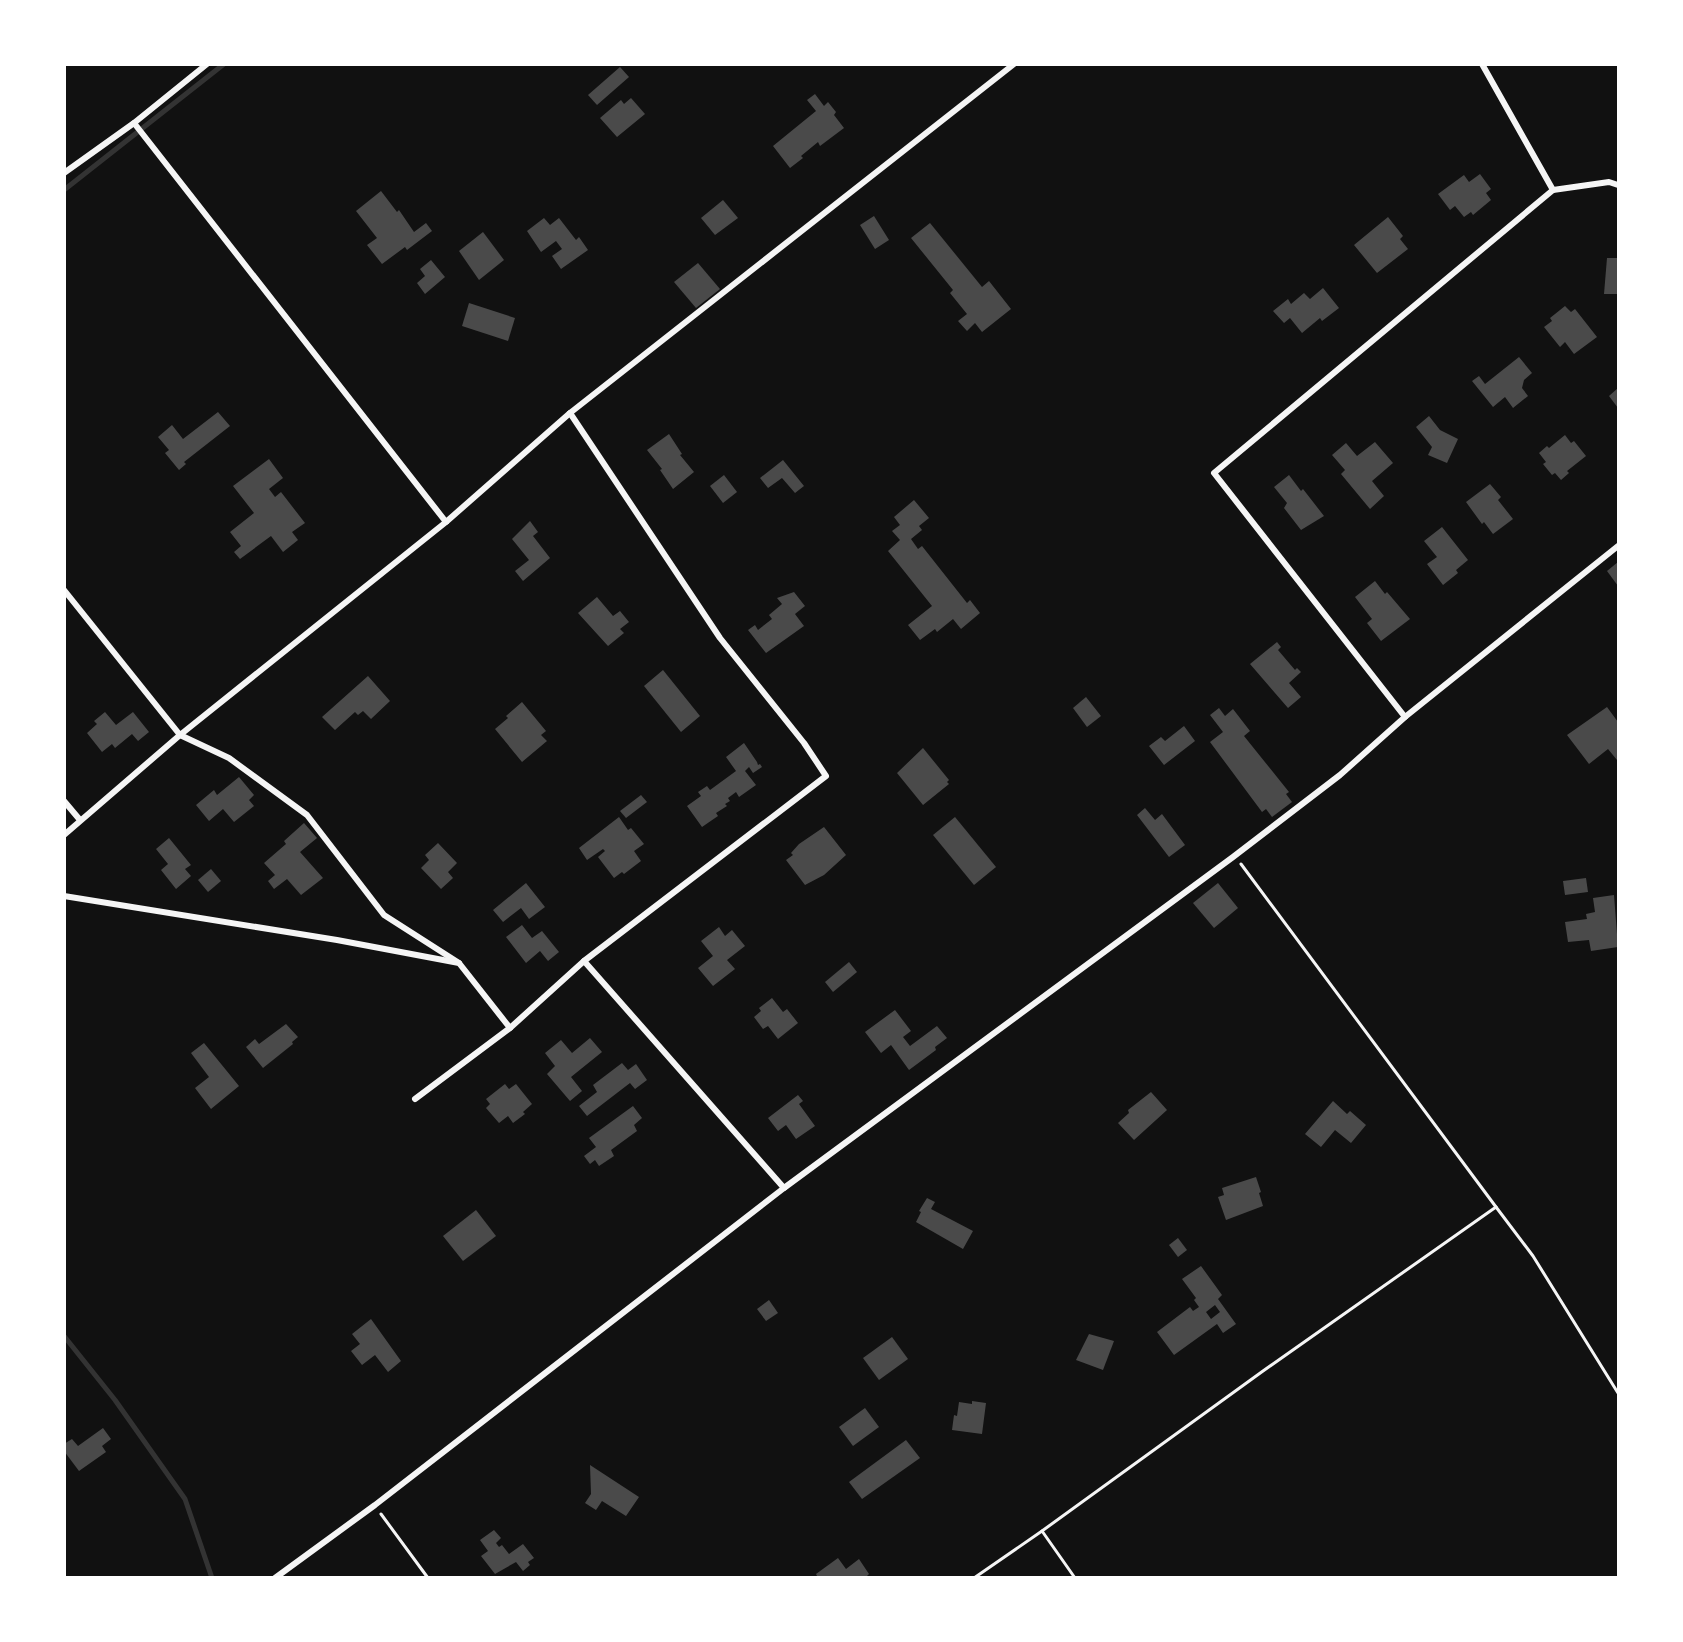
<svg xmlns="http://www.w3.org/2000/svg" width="1683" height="1642" font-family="'Fira Sans',sans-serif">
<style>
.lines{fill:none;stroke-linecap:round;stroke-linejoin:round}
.stream{stroke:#333;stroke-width:5}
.building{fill:#4a4a4a;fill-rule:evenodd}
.path{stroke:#f5f5f5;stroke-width:3}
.minor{stroke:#f5f5f5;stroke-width:6}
</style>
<rect width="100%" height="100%" fill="#111"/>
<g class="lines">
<g class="stream">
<path d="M64 190 224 64"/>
<path d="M64 1336 115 1400 185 1499 212 1578"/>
</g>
</g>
<g class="building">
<path d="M620 67 629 77 597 105 588 95Z"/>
<path d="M815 94 824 106 828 102 836 112 834 115 844 128 820 146 818 142 801 156 803 158 790 168 773 146 816 111 807 100Z"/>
<path d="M631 98 645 114 617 137 600 118 621 100 624 104Z"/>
<path d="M1480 174 1491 189 1486 193 1491 200 1473 215 1471 212 1464 217 1455 206 1450 210 1438 194 1464 175 1469 182Z"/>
<path d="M381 191 397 212 399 210 414 232 426 223 432 231 407 250 405 247 382 264 367 245 377 238 356 211Z"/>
<path d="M723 200 738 218 715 235 701 218Z"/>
<path d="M874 216 889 240 875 249 860 225Z"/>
<path d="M1388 217 1403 236 1400 239 1408 249 1377 273 1354 245Z"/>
<path d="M544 218 550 225 559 218 576 240 579 237 588 250 561 269 552 256 562 249 556 241 541 252 527 231Z"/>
<path d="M930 223 982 287 989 281 1011 309 982 332 975 323 967 331 958 321 967 314 950 293 953 290 911 238Z"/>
<path d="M483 232 504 260 479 280 459 251Z"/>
<path d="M1607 258H1618V294H1604Z"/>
<path d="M431 260 445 277 425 294 417 283 425 276 420 269Z"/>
<path d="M698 263 720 289 696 308 674 282Z"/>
<path d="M1323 288 1339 308 1322 321 1320 318 1302 333 1290 318 1284 323 1273 311 1288 299 1291 304 1304 293 1310 299Z"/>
<path d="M469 303 515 318 508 341 462 326Z"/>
<path d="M1565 306 1571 312 1575 309 1597 337 1574 354 1565 342 1560 347 1544 327 1552 321 1550 318Z"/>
<path d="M1519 357 1532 373 1524 380 1522 388 1528 396 1513 408 1505 397 1493 407 1472 381 1479 376 1485 384Z"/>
<path d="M1618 388V408L1609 396Z"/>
<path d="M218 412 230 426 184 462 186 464 179 470 165 453 169 450 158 437 172 425 183 439Z"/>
<path d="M1429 416 1440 430 1458 439 1447 463 1428 455 1432 447 1416 427Z"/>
<path d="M669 434 682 454 680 455 694 472 673 489 660 470 662 469 647 450Z"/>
<path d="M1565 435 1571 443 1574 441 1586 456 1567 471 1569 473 1561 480 1555 473 1552 475 1543 464 1546 462 1539 453 1547 446 1549 448Z"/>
<path d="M1375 442 1393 463 1372 481 1384 496 1370 509 1341 474 1345 470 1332 455 1346 443 1357 456Z"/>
<path d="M269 459 283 478 269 489 275 497 281 492 305 523 292 532 298 540 283 552 271 536 240 559 234 552 241 546 230 532 254 513 233 486Z"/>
<path d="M783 460 804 486 795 493 782 478 768 488 760 478Z"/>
<path d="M724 475 737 492 723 503 710 486Z"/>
<path d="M1289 475 1301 491 1303 489 1324 516 1301 530 1284 508 1287 503 1274 487Z"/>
<path d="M1490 484 1501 497 1498 500 1513 519 1493 534 1484 522 1482 524 1466 502Z"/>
<path d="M914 500 929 518 919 526 922 530 911 539 918 549 922 546 967 603 970 600 980 613 961 629 953 619 937 632 935 629 920 640 908 625 932 606 888 551 900 540 892 531 900 525 894 517Z"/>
<path d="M530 521 538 532 533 536 550 558 523 581 515 571 529 560 512 539Z"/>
<path d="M1442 527 1468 560 1456 570 1458 573 1443 585 1427 564 1437 557 1424 541Z"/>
<path d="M1618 562V586L1607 571Z"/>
<path d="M1375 581 1385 594 1387 592 1410 619 1381 641 1367 623 1372 619 1355 597Z"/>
<path d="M794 592 805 606 795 614 804 626 766 653 748 630 755 625 758 630 772 619 769 615 782 604 777 598Z"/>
<path d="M597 597 613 616 620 611 629 622 620 629 624 633 608 646 578 613Z"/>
<path d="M1277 642 1281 647 1278 650 1295 670 1297 668 1301 672 1289 683 1301 697 1288 708 1250 664Z"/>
<path d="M663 670 700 716 681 732 644 686Z"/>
<path d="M368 676 390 701 371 719 363 711 358 715 355 712 335 730 322 717Z"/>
<path d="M1086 697 1101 716 1087 727 1073 708Z"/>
<path d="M522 702 546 731 541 735 547 741 522 762 495 729 508 718 506 716Z"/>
<path d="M1607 707 1618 722V759L1617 760 1608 749 1589 764 1567 735Z"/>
<path d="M1219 708 1225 716 1233 709 1250 731 1244 736 1289 792 1286 794 1292 802 1272 817 1266 809 1262 812 1210 742 1223 732 1210 715Z"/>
<path d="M105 712 116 725 133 712 149 732 138 741 132 734 115 748 112 744 102 752 87 733 97 724 94 721Z"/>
<path d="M1184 726 1195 741 1164 765 1149 746 1161 737 1165 741Z"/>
<path d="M744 743 757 762 758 765 760 764 762 767 753 773 749 767 745 771 756 785 739 797 736 792 728 798 730 801 725 804 727 806 716 813 718 816 702 827 687 806 701 796 698 792 707 786 710 790 736 771 726 757Z"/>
<path d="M923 748 949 780 947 782 949 784 923 805 897 773Z"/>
<path d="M239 777 254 795 249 800 254 806 234 822 223 809 209 821 196 805 214 790 217 795Z"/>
<path d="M641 795 647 802 626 818 620 811Z"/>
<path d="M1145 808 1155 820 1162 814 1185 845 1169 857 1137 815Z"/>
<path d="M619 817 628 830 631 828 644 844 634 851 641 861 624 874 622 872 614 878 598 857 605 851 603 849 587 860 579 848Z"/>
<path d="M955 817 996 867 974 885 933 835Z"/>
<path d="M304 823 317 838 300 852 323 878 301 895 287 879 274 889 268 881 275 875 264 863 286 844 284 841Z"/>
<path d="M824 827 846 855 824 875 805 885 786 860 793 855 791 853 799 844Z"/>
<path d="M169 838 191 865 185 869 191 876 176 889 161 870 168 864 156 849Z"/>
<path d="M438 843 457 863 448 872 453 878 441 889 421 868 429 860 425 855Z"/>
<path d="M211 869 221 881 208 892 198 880Z"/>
<path d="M1586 878 1588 892 1565 895 1563 881Z"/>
<path d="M526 883 545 907 529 919 521 908 503 922 493 910Z"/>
<path d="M1218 883 1238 908 1214 928 1193 903Z"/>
<path d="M1614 895 1618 947 1591 951 1589 940 1568 942 1565 922 1587 919 1586 914 1595 912 1593 898Z"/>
<path d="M522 925 532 938 542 931 559 952 548 961 540 951 526 963 506 937Z"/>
<path d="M719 927 725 936 732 930 745 946 727 960 735 969 713 986 698 968 713 956 701 941Z"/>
<path d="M849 962 857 972 833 992 825 982Z"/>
<path d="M772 998 783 1012 787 1009 798 1023 778 1039 768 1026 763 1029 754 1017 761 1011 759 1008Z"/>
<path d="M895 1010 911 1031 903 1037 910 1046 937 1026 947 1038 935 1047 936 1050 909 1070 891 1045 881 1053 865 1032Z"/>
<path d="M286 1024 298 1037 292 1042 293 1044 263 1068 246 1047 255 1039 259 1044Z"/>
<path d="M590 1038 602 1052 571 1077 582 1091 570 1101 547 1074 555 1066 545 1053 561 1040 572 1053Z"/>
<path d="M204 1043 239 1086 211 1109 195 1088 209 1077 191 1053Z"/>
<path d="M622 1063 628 1070 636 1064 647 1080 635 1089 630 1083 587 1116 579 1106 597 1092 593 1085Z"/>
<path d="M505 1084 509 1089 516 1084 532 1104 523 1112 525 1114 513 1123 508 1116 499 1123 486 1108 490 1104 486 1099Z"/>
<path d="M1151 1092 1167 1110 1134 1140 1118 1123 1129 1113 1128 1110Z"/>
<path d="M798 1095 803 1101 799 1104 815 1126 796 1139 786 1125 778 1131 768 1118Z"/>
<path d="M1333 1101 1347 1114 1350 1111 1366 1125 1351 1143 1335 1130 1321 1147 1305 1134Z"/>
<path d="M633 1106 642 1118 634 1125 637 1131 611 1150 614 1156 599 1166 595 1160 590 1164 584 1156 596 1147 589 1138Z"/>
<path d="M1256 1177 1261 1192 1259 1193 1263 1206 1226 1220 1218 1197 1224 1195 1222 1188Z"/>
<path d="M927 1198 935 1202 931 1209 973 1231 963 1249 916 1222 921 1212 919 1211Z"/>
<path d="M476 1210 496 1236 463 1261 443 1236Z"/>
<path d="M1178 1238 1187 1250 1178 1257 1169 1245Z"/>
<path d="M1201 1266 1222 1295 1218 1299 1236 1324 1223 1333 1217 1324 1174 1355 1157 1332 1190 1307 1193 1311 1199 1307 1194 1300 1196 1298 1182 1279ZM1215 1305 1220 1312 1211 1319 1206 1312Z"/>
<path d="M769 1300 778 1313 766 1321 757 1309Z"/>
<path d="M371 1319 401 1361 388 1372 375 1355 362 1365 351 1351 360 1344 352 1334Z"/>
<path d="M1089 1334 1114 1341 1103 1370 1076 1360Z"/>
<path d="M892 1337 908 1359 879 1380 863 1358Z"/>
<path d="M972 1401 986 1403 982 1434 952 1430 954 1415 957 1416 959 1402 972 1404Z"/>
<path d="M865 1408 879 1427 853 1446 839 1427Z"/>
<path d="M103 1428 111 1439 102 1446 106 1452 79 1471 64 1451V1444L72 1439 78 1446Z"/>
<path d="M906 1440 920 1458 862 1499 849 1482Z"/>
<path d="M590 1465 639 1497 626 1516 602 1501 596 1510 585 1503 591 1494Z"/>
<path d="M494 1530 501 1538 496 1543 499 1547 502 1545 509 1554 523 1544 534 1558 528 1562 530 1565 523 1571 516 1562 495 1574 481 1556 488 1551 480 1540Z"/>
<path d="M838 1558 846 1569 859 1559 869 1574 865 1578H818L816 1574Z"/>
</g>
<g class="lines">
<g class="path">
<path d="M1241 864 1496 1207"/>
<path d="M381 1514 428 1578"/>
<path d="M1042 1531 1075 1578"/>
<path d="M974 1578 1042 1531 1263 1371 1496 1207 1533 1256 1618 1393"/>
</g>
<g class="minor">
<path d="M1482 64 1553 190 1609 182 1618 185"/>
<path d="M134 123 446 522"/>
<path d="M64 173 134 123 207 64"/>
<path d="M64 590 180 735 229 758 307 815 384 915 459 963"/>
<path d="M1405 717 1214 473 1553 190"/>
<path d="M64 801 80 820"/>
<path d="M64 835 180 735 446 522 570 413 1014 64"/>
<path d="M64 896 337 940 459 963 510 1028"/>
<path d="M415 1099 510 1028 584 961 826 776 804 743 720 638 570 413"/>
<path d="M784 1188 1233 857 1340 775 1405 717 1618 546"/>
<path d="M275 1578 375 1505 784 1188 584 961"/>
</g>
</g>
<rect width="1683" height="1642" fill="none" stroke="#ffffff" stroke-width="132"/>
</svg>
